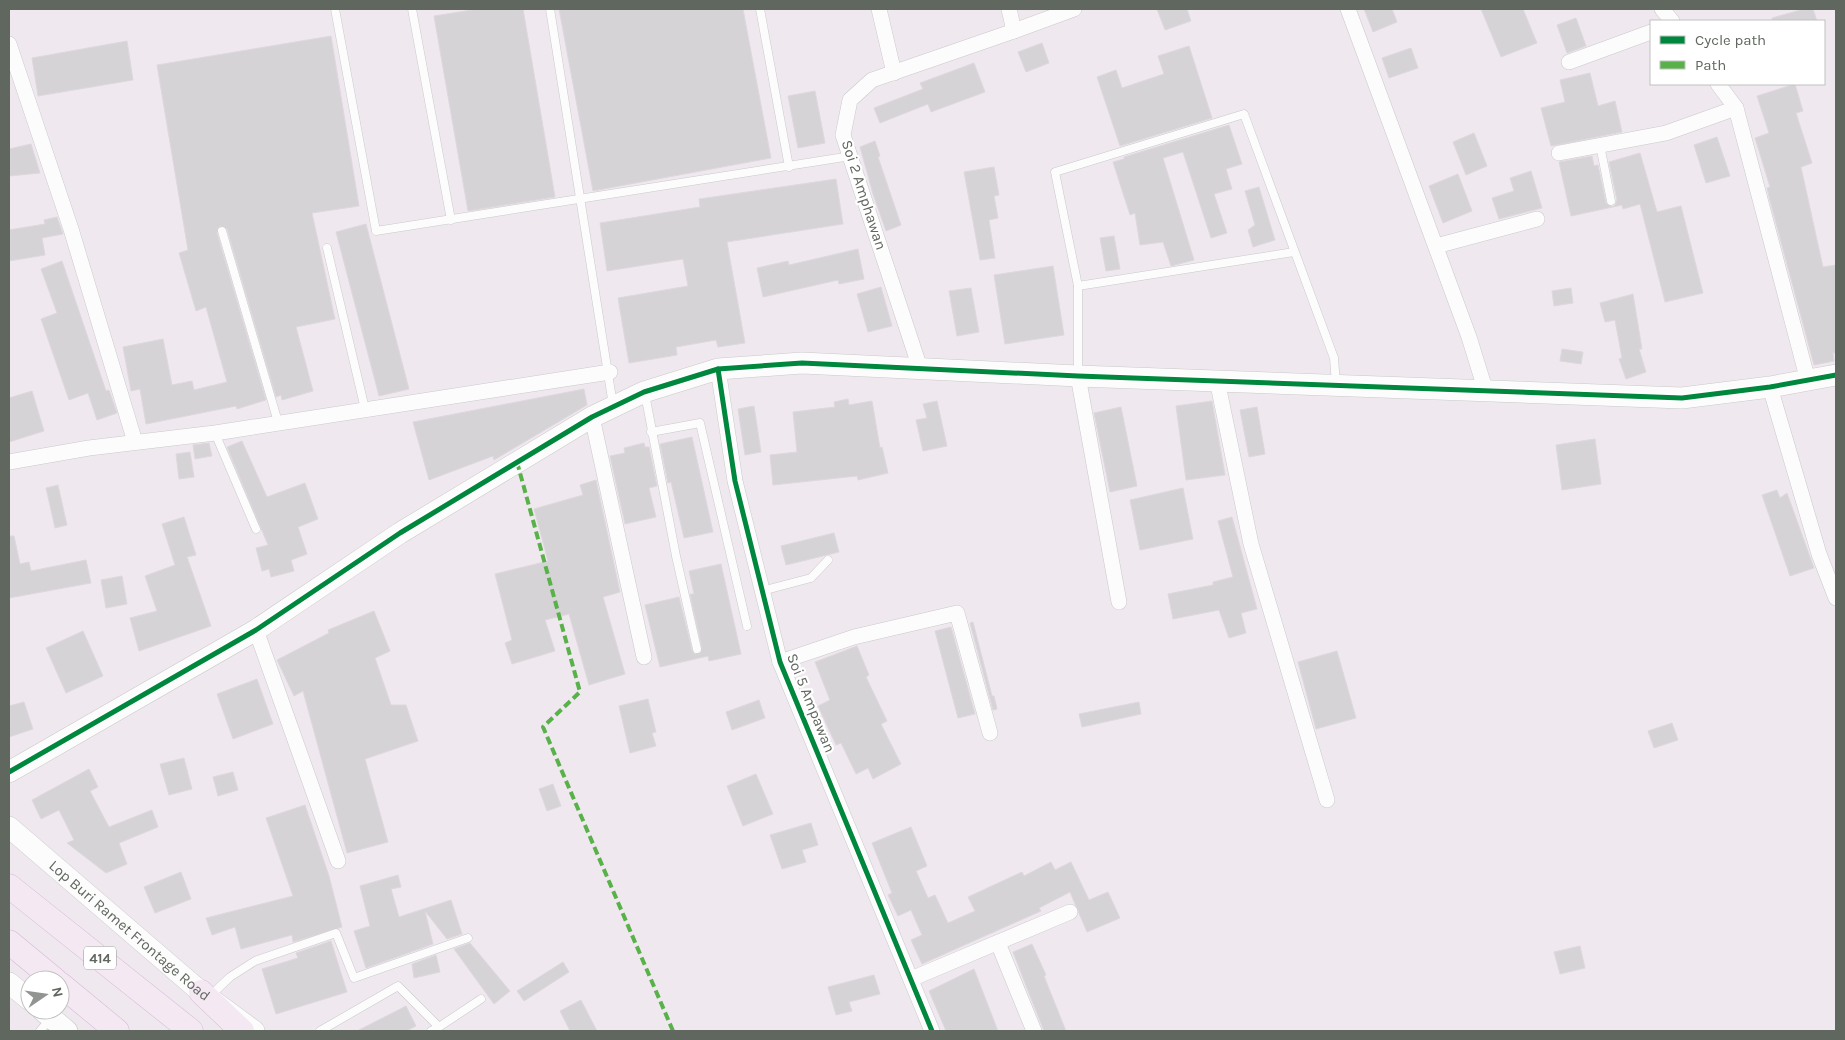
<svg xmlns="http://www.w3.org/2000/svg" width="1845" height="1040" font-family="Karla,sans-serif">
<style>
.building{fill:#d6d3d7;stroke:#ded8de}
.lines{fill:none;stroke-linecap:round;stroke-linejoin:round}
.lane-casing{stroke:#c9c9c9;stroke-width:9}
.street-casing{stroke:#c9c9c9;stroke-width:16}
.secondary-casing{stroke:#c9c9c9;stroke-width:22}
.primary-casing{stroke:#d5b7d7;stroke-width:25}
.lane{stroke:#fdfcfd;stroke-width:8}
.street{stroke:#fdfcfd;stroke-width:15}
.secondary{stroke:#fdfcfd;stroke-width:21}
.primary{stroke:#f4e9f3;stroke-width:24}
.quiet{stroke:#59b149;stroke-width:4;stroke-dasharray:8 4;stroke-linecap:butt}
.cycleway-casing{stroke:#fff;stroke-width:8}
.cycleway{stroke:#00873e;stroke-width:5}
.labels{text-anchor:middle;stroke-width:4.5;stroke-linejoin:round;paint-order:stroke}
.shield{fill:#fff;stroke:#90958e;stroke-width:1}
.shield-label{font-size:14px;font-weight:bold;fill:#60675e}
.street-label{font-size:15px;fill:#60675e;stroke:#fff}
</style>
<rect width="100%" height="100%" fill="#efe9ef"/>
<g class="building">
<path d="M478 9H523L555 197 468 211 434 16Z"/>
<path d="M559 9H743L771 158 593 191Z"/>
<path d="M1157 9H1187L1191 21 1165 30Z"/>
<path d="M1364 9H1392L1397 22 1373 32Z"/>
<path d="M1481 9H1523L1537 43 1501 57Z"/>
<path d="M1804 9H1813L1817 21H1772V18Z"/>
<path d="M1576 18 1586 46 1567 53 1557 25Z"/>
<path d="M331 36 359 206 312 213 335 319 296 327 313 391 282 400 281 395 276 397 227 229 221 226 218 228 217 233 266 400 237 409 236 406 146 424 140 389 131 391 123 347 163 339 172 385 192 381 194 390 227 382 206 307 196 311 179 253 188 250 157 65Z"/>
<path d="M127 41 133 80 38 96 32 58Z"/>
<path d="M1042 43 1049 63 1026 72 1018 52Z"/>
<path d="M1189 46 1212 118 1120 146 1097 77 1116 70 1122 88 1164 74 1158 56Z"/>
<path d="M1411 48 1418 68 1389 78 1382 58Z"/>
<path d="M974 63 985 92 931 112 928 104 880 123 874 108 923 89 920 83Z"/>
<path d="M1590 73 1598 106 1615 101 1622 132 1551 146 1541 108 1565 102 1560 80Z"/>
<path d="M1795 84 1803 111 1796 113 1812 163 1801 167 1823 267 1836 265V353H1833L1834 361 1814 365 1770 201 1767 188 1770 187 1755 138 1769 133 1757 96Z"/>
<path d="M815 91 825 143 798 148 788 96Z"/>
<path d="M1229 125 1242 164 1226 169 1232 189 1214 194 1227 233 1211 238 1183 152 1163 158 1194 260 1171 266 1163 242 1140 245 1135 213 1130 215 1113 162 1124 159V157Z"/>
<path d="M1474 133 1487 166 1466 175 1453 142Z"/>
<path d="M1717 137 1730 176 1706 183 1694 145Z"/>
<path d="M875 141 880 156 878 157 901 225 886 231 873 194 860 147Z"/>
<path d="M31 144 40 173 9 176V149Z"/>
<path d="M1640 153 1657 212 1681 206 1703 293 1665 302 1640 204 1623 209 1622 205 1571 216 1559 162 1592 156 1594 166 1598 165 1606 203 1612 207 1615 205 1617 200 1609 162Z"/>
<path d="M994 167 999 195 994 196 998 218 989 220 995 258 980 260 964 172Z"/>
<path d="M1531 171 1542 208 1499 219 1492 198 1514 191 1510 178Z"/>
<path d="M1458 174 1472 211 1443 223 1429 186Z"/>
<path d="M836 179 843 224 727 242 745 343 718 347 716 340 676 347 677 355 629 363 618 298 688 286 683 259 607 271 600 223 700 207 699 199Z"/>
<path d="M1259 187 1275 240 1253 247 1248 230 1255 225 1245 191Z"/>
<path d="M57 217 63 234 42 238 45 255 9 261V230L45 224 44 220Z"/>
<path d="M366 224 409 389 379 396 336 232Z"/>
<path d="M1114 236 1120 269 1106 271 1100 238Z"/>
<path d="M858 249 864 279 839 284 838 280 763 297 757 268 788 261 789 265Z"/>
<path d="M62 261 106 391 109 390 117 413 97 420 88 393 69 400 41 319 57 313 41 269Z"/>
<path d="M1053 266 1064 335 1005 344 994 275Z"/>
<path d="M881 287 892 326 868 332 857 294Z"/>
<path d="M971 288 979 332 957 336 949 291Z"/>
<path d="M1571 288 1573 303 1554 306 1552 291Z"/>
<path d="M1633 294 1642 349H1639L1646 372 1626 379 1619 359 1622 358 1615 320 1605 322 1600 303Z"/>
<path d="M1562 349 1583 352 1581 364 1560 361Z"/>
<path d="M584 389 587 405 494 460 493 456 429 480 413 422Z"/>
<path d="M32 391 44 431 9 442V398Z"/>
<path d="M848 399 849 405 872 401 880 448 882 447 888 473 858 480 857 476 773 485 770 455 797 452 793 412 835 407 834 402Z"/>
<path d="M937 401 947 446 923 451 916 420 927 418 923 404Z"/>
<path d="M1212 401 1225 475 1186 480 1176 406Z"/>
<path d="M754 406 761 452 745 455 738 409Z"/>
<path d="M1121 407 1137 486 1110 492 1094 413Z"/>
<path d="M1257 407 1265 454 1249 457 1240 410Z"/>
<path d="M692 437 713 532 684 538 671 482 668 483 660 444Z"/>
<path d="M1595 439 1601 484 1562 490 1556 445Z"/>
<path d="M242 441 267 497 305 483 318 519 298 527 307 554 291 560 294 571 271 577 269 569 262 571 256 548 268 545 227 447Z"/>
<path d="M209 443 212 456 195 459 193 445Z"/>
<path d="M644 443 645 447H649L657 486 649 488 656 517 625 524 610 456 625 453 624 448Z"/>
<path d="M190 452 194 477 179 479 176 454Z"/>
<path d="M596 480 620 592 603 597 625 674 589 685 569 614 545 620 555 651 512 664 505 643 512 640 495 574 548 561 534 509 583 495 580 485Z"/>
<path d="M58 485 67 525 55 528 46 488Z"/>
<path d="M1183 488 1193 539 1140 550 1130 500Z"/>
<path d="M1777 490 1780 498 1787 493 1814 568 1790 576 1762 495Z"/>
<path d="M184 517 196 555 187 557 211 626 139 651 130 618 157 611 145 576 175 565 162 524Z"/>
<path d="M1232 517 1257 609 1241 613 1246 633 1229 638 1219 610 1173 619 1168 594 1213 585V582L1233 577 1218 521Z"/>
<path d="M834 533 839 552 786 565 781 546Z"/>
<path d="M9 536H14L20 564 29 562 31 571 86 560 91 583 9 598Z"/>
<path d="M721 564 741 654 709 661 708 656 660 667 645 605 679 597 692 650 695 654 700 653 702 648 690 594H694L689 571Z"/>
<path d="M122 576 127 604 106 608 101 580Z"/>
<path d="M374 611 390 651 375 658 391 705H406L418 741 365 759 388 842 347 853 303 691 294 696 277 660 329 633 328 630Z"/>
<path d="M973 622 992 696H994L997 709 993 710 970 623Z"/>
<path d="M951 627 975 714 958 718 935 631Z"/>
<path d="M83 631 103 676 66 693 46 648Z"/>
<path d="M857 646 869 675 866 677 887 721 881 724 901 764 873 779 868 768 856 774 841 743 836 745 818 706 830 700 815 662Z"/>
<path d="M1337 651 1356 718 1316 729 1298 662Z"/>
<path d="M257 679 273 724 233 739 217 694Z"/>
<path d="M648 699 656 732 652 733 656 746 630 753 619 706Z"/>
<path d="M759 700 765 718 732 730 726 712Z"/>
<path d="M24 702 33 729 9 737V706Z"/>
<path d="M1139 702 1141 714 1082 727 1079 714Z"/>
<path d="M1672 723 1678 740 1654 748 1648 731Z"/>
<path d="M184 758 192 789 169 795 160 764Z"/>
<path d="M89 769 98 787 90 791 109 827 152 810 158 827 119 843 127 864 106 873 67 843 74 840 59 810 41 819 32 800Z"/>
<path d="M233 772 238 790 218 796 213 777Z"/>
<path d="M756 774 773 814 743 826 727 786Z"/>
<path d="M553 784 561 806 547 811 539 789Z"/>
<path d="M305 805 329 876 342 927 293 942 292 935 241 949 235 927 212 935 206 918 293 896 266 818Z"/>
<path d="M811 823 818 845 802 850 806 862 782 869 770 835Z"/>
<path d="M911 827 927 866 916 871 928 898 935 895 948 923 975 911 968 897 1022 872 1024 876 1051 862 1055 870 1071 862 1089 900 1108 892 1120 918 1087 932 1070 892 1039 908 1041 911 922 964 911 940 922 935 911 910 898 916 888 895 892 893 872 843Z"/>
<path d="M181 872 191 899 155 913 144 887Z"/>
<path d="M398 875 401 887 391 889 399 917 451 900 462 934 447 939 425 911 433 944 366 968 354 931 370 926 360 886Z"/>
<path d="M331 941 347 992 276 1014 262 969 298 958 296 953Z"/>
<path d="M470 943 510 991 494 1004 454 949Z"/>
<path d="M1032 944 1046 975 1044 976 1066 1031H1044L1028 991 1013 952Z"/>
<path d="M1580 946 1585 968 1560 974 1554 952Z"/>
<path d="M436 955 440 972 414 978 412 964Z"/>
<path d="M563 962 569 972 524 1001 517 991Z"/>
<path d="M974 969 998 1031H946L929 991Z"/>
<path d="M874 975 880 994 849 1002 852 1011 836 1015 828 987Z"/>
<path d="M581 1000 597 1031H570L560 1011Z"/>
<path d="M406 1006 416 1026 406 1031H357Z"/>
</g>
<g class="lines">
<defs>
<g id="lane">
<path d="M335 9 376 231 851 156"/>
<path d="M412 9 451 220"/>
<path d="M550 9 613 405"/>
<path d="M760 9 789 167"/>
<path d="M1600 145 1611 201"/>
<path d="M222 231 278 422"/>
<path d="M327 248 365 409"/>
<path d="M1078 286 1294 252"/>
<path d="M1078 374V286L1055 172 1244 114 1334 358 1336 384"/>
<path d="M645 394 676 556 697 649"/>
<path d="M651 432 700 423 747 626"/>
<path d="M215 433 256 529"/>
<path d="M762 591 811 578 828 560"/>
<path d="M209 997 230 977 255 961 336 933 354 978 468 938"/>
<path d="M439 1027 481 999"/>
<path d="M40 1031 50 1019"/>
<path d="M320 1031 398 986 439 1027 431 1031"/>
</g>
<g id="street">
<path d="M879 9 894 73"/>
<path d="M1348 9 1469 337 1486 392"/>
<path d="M1662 9 1672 21"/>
<path d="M1014 31 1074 9"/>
<path d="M9 44 71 229 135 442"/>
<path d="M1569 62 1651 32"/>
<path d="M1718 84 1736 108 1808 381"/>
<path d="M1559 153 1666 133 1736 108"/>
<path d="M1436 246 1537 219"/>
<path d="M920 368 843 135 850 100 872 80 1014 31 1009 9"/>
<path d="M718 369 735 481 780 662 932 1031"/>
<path d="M1078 376 1119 602"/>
<path d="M1217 380 1251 544 1327 800"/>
<path d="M1770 387 1819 554 1836 598"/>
<path d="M592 417 644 657"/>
<path d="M9 462 89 448 215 433 610 372"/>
<path d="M256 630 338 861"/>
<path d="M780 662 854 637 957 613 990 733"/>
<path d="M998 943 1034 1031"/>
<path d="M911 979 1070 912"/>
</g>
<g id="secondary">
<path d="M9 772 256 630 400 533 592 417 644 392 718 369 802 363 1078 376 1682 398 1770 387 1836 375"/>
<path id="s1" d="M9 827 201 992 254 1031"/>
<path d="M9 983 30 1000"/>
<path d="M42 1010 67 1031"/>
</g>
<g id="primary">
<path d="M9 886 191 1031"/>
<path d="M9 942 55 980"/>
<path d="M60 984 117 1031"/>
<path d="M201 992 242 1031"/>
</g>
</defs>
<use href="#lane" class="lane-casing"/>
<use href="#street" class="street-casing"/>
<use href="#secondary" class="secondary-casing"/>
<use href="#primary" class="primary-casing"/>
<use href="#lane" class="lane"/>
<use href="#street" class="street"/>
<use href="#secondary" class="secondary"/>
<use href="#primary" class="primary"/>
<path class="quiet" d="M517 462 580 692 543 727 673 1031"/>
<defs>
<g id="cycleway">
<path d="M718 369 735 481 780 662 932 1031"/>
<path d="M9 772 256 630 400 533 592 417 644 392 718 369 802 363 1078 376 1682 398 1770 387 1836 375"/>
</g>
</defs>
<use href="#cycleway" class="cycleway-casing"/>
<use href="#cycleway" class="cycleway"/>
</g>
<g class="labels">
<rect class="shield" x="84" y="946.5" width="32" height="23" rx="4"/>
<g class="shield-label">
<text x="100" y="963">414</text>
</g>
<g class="street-label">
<text transform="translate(864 195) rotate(72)" y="5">Soi 2 Amphawan</text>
<text transform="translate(811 703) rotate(68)" y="5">Soi 5 Ampawan</text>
<text dy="5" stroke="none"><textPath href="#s1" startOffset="159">Lop Buri Ramet Frontage Road</textPath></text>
</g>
</g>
<rect width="1845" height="1040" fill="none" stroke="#60675e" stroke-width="20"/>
<rect x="1650" y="20" width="175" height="65" fill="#ffffff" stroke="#bfc2bf"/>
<rect x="1660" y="36" width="25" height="8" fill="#00873e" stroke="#bfc2bf"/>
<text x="1695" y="45" font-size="15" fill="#60675e">Cycle path</text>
<rect x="1660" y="61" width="25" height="8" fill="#59b149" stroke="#bfc2bf"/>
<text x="1695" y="70" font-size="15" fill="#60675e">Path</text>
<g transform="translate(45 995) rotate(77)"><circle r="24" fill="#ffffff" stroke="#bfc2bf"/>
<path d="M0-4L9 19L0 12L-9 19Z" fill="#929491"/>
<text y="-8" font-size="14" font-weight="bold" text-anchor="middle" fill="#60675e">N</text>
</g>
</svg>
